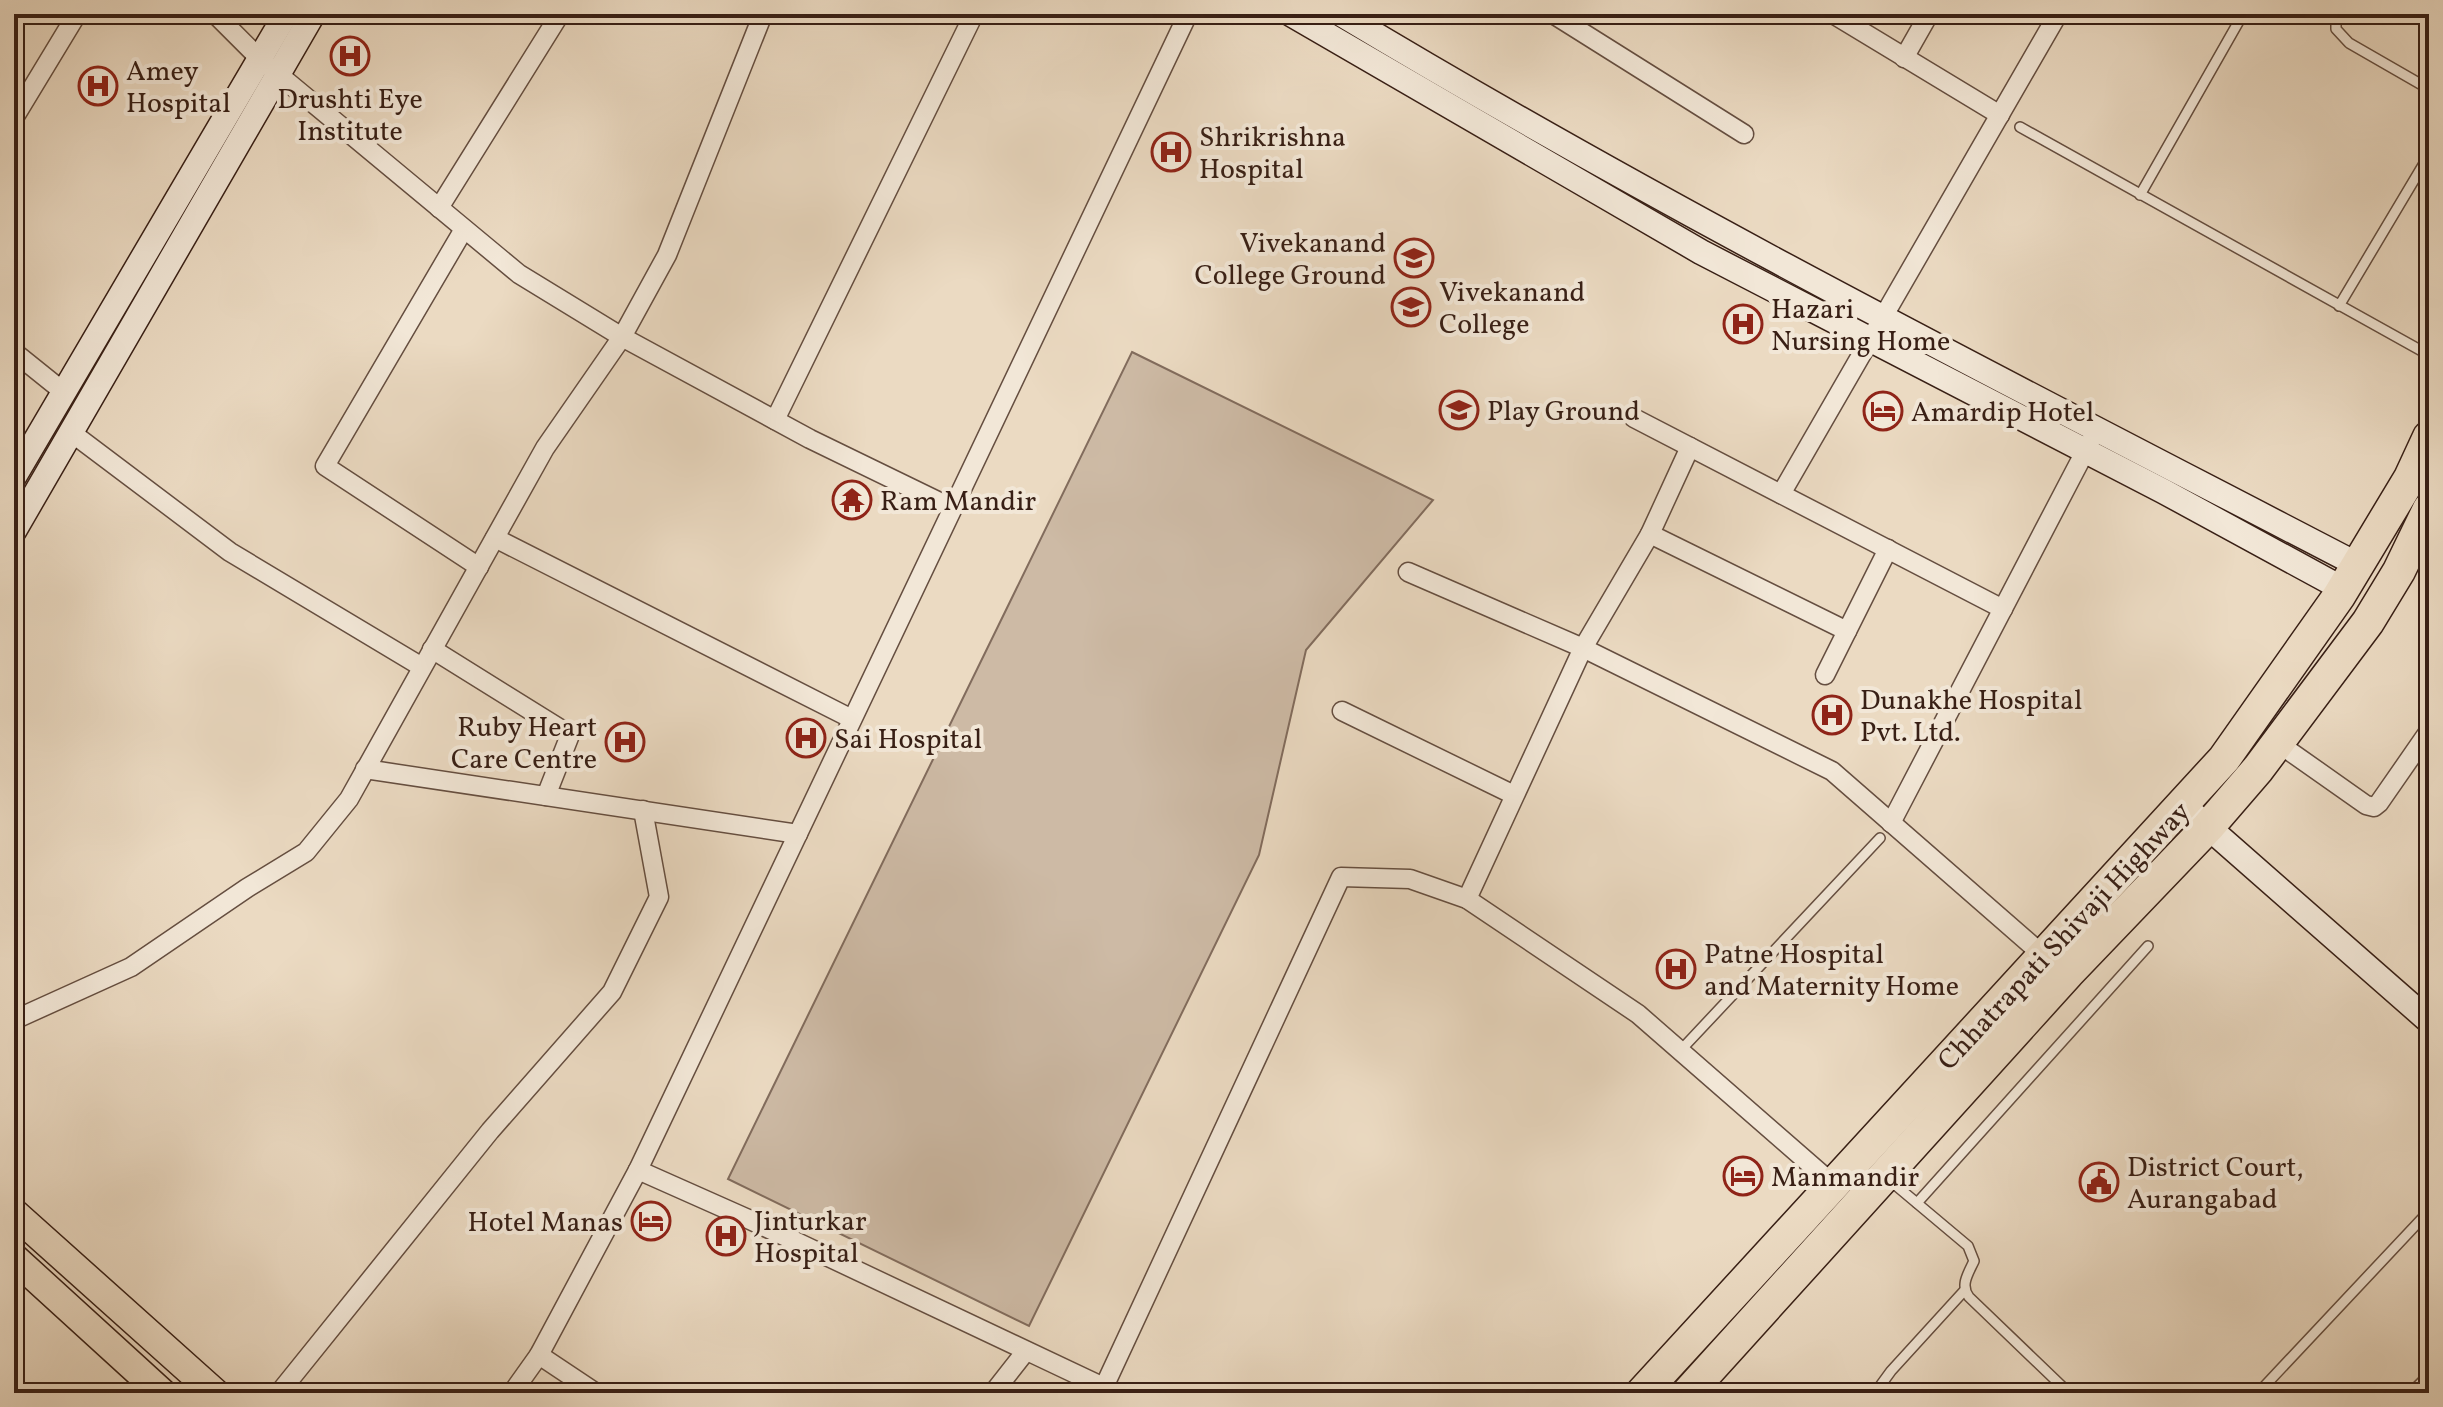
<svg xmlns="http://www.w3.org/2000/svg" width="2443" height="1407" font-family="Vollkorn,serif">
<style>
.green{fill:#cdbaa5;stroke:#826c5d;stroke-width:2}
.lines{fill:none;stroke-linecap:round;stroke-linejoin:round}
.lane-casing{stroke:#654e40;stroke-width:12}
.street-casing{stroke:#654e40;stroke-width:21}
.secondary-casing{stroke:#381f15;stroke-width:27}
.primary-casing{stroke:#381f15;stroke-width:31}
.highway-casing{stroke:#381f15;stroke-width:35}
.lane{stroke:#f2e7d7;stroke-width:9}
.street{stroke:#f2e7d7;stroke-width:18}
.secondary{stroke:#f2e7d7;stroke-width:24}
.primary{stroke:#ebdac2;stroke-width:28}
.highway{stroke:#ebdac2;stroke-width:32}
.labels{text-anchor:middle;stroke-width:8;stroke-linejoin:round;paint-order:stroke}
.poi-label{font-size:28px;fill:#381f15;stroke:#f2e7d7;text-anchor:start}
.street-label{font-size:28px;fill:#381f15;stroke:#f2e7d7}
</style>
<rect width="100%" height="100%" fill="#ebdac2"/>
<filter id="stains"><feTurbulence type="fractalNoise" baseFrequency=".0025" numOctaves="4"/><feColorMatrix values="0 0 0 0 .2 0 0 0 0 .09 0 0 0 0 .02 0 0 0 .5 -.17"/></filter>
<radialGradient id="worn" r=".72"><stop offset=".6" stop-color="#630" stop-opacity="0"/><stop offset="1" stop-color="#630" stop-opacity=".3"/></radialGradient>
<path class="green" d="M1132 352 1433 500 1306 650 1259 855 1029 1326 728 1179Z"/>
<g class="lines">
<defs>
<g id="lane">
<path d="M2336 14V29L2349 43 2429 89"/>
<path d="M2020 127 2429 355"/>
<path d="M2140 195 2243 14"/>
<path d="M2339 306 2429 155"/>
<path d="M1680 1051 1880 838"/>
<path d="M1887 1178 1968 1246 1974 1261C1968 1274 1960 1285 1969 1297L2069 1393"/>
<path d="M1917 1203 2148 946"/>
<path d="M1875 1393 1891 1371 1964 1291"/>
<path d="M2258 1393 2429 1211"/>
</g>
<g id="street">
<path d="M215 14 260 59 519 274 622 337 810 439 952 508"/>
<path d="M1553 14 1744 134"/>
<path d="M1833 14 2000 115"/>
<path d="M1904 58 1929 14"/>
<path d="M14 118 77 14"/>
<path d="M439 208 560 14"/>
<path d="M464 229 325 466 479 567"/>
<path d="M14 352 65 393"/>
<path d="M1634 418 2003 609"/>
<path d="M775 420 974 14"/>
<path d="M72 433 230 552 422 667"/>
<path d="M1690 447 1650 534 1847 631"/>
<path d="M1781 494 2058 14"/>
<path d="M495 538 852 719"/>
<path d="M1408 572 1583 648 1832 771 2044 956"/>
<path d="M432 649 570 735 546 796"/>
<path d="M1825 675 1888 549"/>
<path d="M1342 711 1514 795"/>
<path d="M2278 743 2366 805 2374 807 2379 803 2429 731"/>
<path d="M365 769 798 834"/>
<path d="M1891 823 2090 442"/>
<path d="M1467 899 1583 648 1650 534"/>
<path d="M14 1020 131 967 247 888 306 852 349 799 545 448 622 337 667 255 763 14"/>
<path d="M638 1170 746 1218 1116 1393"/>
<path d="M539 1355 596 1393"/>
<path d="M1104 1387 1341 877 1410 879 1467 899 1638 1014 1834 1185"/>
<path d="M279 1393 490 1131 612 992 659 897 643 810"/>
<path d="M512 1393 539 1355 638 1170 1188 14"/>
<path d="M993 1393 1026 1351"/>
<path d="M2417 1393 2429 1381"/>
</g>
<g id="secondary">
<path d="M1291 14 1701 252 2163 491 2343 589"/>
<path d="M1341 14C1671 213 2016 387 2358 565"/>
<path d="M14 477 286 14"/>
<path d="M14 531 313 14"/>
<path d="M2183 805 2429 1021"/>
</g>
<g id="primary">
<path d="M14 1213 215 1393"/>
<path d="M14 1258 162 1393"/>
</g>
<g id="highway">
<path d="M1642 1393 2224 759 2339 596 2410 478 2429 437"/>
<path d="M1688 1393 2068 973 2208 827 2258 769 2368 622 2399 571 2429 509"/>
</g>
</defs>
<use href="#lane" class="lane-casing"/>
<use href="#street" class="street-casing"/>
<use href="#secondary" class="secondary-casing"/>
<use href="#primary" class="primary-casing"/>
<use href="#highway" class="highway-casing"/>
<use href="#lane" class="lane"/>
<use href="#street" class="street"/>
<use href="#secondary" class="secondary"/>
<use href="#primary" class="primary"/>
<use href="#highway" class="highway"/>
</g>
<defs>
<symbol id="hospital-ring" viewBox="-11 -11 22 22"><circle r="9.5" fill="#f2e7d7" stroke="#8f2418" stroke-width="1.5"/><path d="M-5-5h3v3.5h4V-5h3V5h-3V1.5h-4V5h-3Z" fill="#8f2418"/></symbol>
<symbol id="university-ring" viewBox="-11 -11 22 22"><circle r="9.5" fill="#f2e7d7" stroke="#8f2418" stroke-width="1.5"/><path d="M0-5L7-2L0 1L-7-2ZM-4 1L0 2.5L4 1V4Q0 6-4 4Z" fill="#8f2418"/></symbol>
<symbol id="hotel-ring" viewBox="-11 -11 22 22"><circle r="9.5" fill="#f2e7d7" stroke="#8f2418" stroke-width="1.5"/><path d="M-6-4.5h1.5V1H6V5H4.5V3h-9V5H-6ZM-4 0a1.8 1.8 0 1 1 3.6 0ZM.5 0V-2.5h3Q6-2.5 6 0Z" fill="#8f2418"/></symbol>
<symbol id="temple-ring" viewBox="-11 -11 22 22"><circle r="9.5" fill="#f2e7d7" stroke="#8f2418" stroke-width="1.5"/><path d="M0-6L5-2H3V0L6.5 2.5H4V6H1.5V3h-3V6H-4V2.5H-6.5L-3 0V-2H-5Z" fill="#8f2418"/></symbol>
<symbol id="civic-ring" viewBox="-11 -11 22 22"><circle r="9.5" fill="#f2e7d7" stroke="#8f2418" stroke-width="1.5"/><path d="M-.6-6.5H3V-4.5H.6V-3L4-1V1h2V6H-6V1h2V-1L-.6-3ZM-1.2 2.5V6h2.4V2.5Z" fill="#8f2418"/></symbol>
</defs>
<g fill-rule="evenodd">
<use href="#hospital-ring" x="328" y="34" width="44" height="44"/>
<use href="#hospital-ring" x="76" y="64" width="44" height="44"/>
<use href="#hospital-ring" x="1149" y="130" width="44" height="44"/>
<use href="#university-ring" x="1392" y="236" width="44" height="44"/>
<use href="#university-ring" x="1389" y="285" width="44" height="44"/>
<use href="#hospital-ring" x="1721" y="302" width="44" height="44"/>
<use href="#university-ring" x="1437" y="388" width="44" height="44"/>
<use href="#hotel-ring" x="1861" y="389" width="44" height="44"/>
<use href="#temple-ring" x="830" y="478" width="44" height="44"/>
<use href="#hospital-ring" x="1810" y="693" width="44" height="44"/>
<use href="#hospital-ring" x="784" y="716" width="44" height="44"/>
<use href="#hospital-ring" x="603" y="720" width="44" height="44"/>
<use href="#hospital-ring" x="1654" y="947" width="44" height="44"/>
<use href="#hotel-ring" x="1721" y="1154" width="44" height="44"/>
<use href="#civic-ring" x="2077" y="1160" width="44" height="44"/>
<use href="#hotel-ring" x="629" y="1199" width="44" height="44"/>
<use href="#hospital-ring" x="704" y="1214" width="44" height="44"/>
</g>
<g class="labels">
<g class="poi-label">
<text x="126" y="80">Amey<tspan x="126" dy="32">Hospital</tspan></text>
<text x="350" y="108" text-anchor="middle">Drushti Eye<tspan x="350" dy="32">Institute</tspan></text>
<text x="1199" y="146">Shrikrishna<tspan x="1199" dy="32">Hospital</tspan></text>
<text x="1386" y="252" text-anchor="end">Vivekanand<tspan x="1386" dy="32">College Ground</tspan></text>
<text x="1439" y="301">Vivekanand<tspan x="1439" dy="32">College</tspan></text>
<text x="1771" y="318">Hazari<tspan x="1771" dy="32">Nursing Home</tspan></text>
<text x="1487" y="420">Play Ground</text>
<text x="1911" y="421">Amardip Hotel</text>
<text x="880" y="510">Ram Mandir</text>
<text x="1860" y="709">Dunakhe Hospital<tspan x="1860" dy="32">Pvt. Ltd.</tspan></text>
<text x="597" y="736" text-anchor="end">Ruby Heart<tspan x="597" dy="32">Care Centre</tspan></text>
<text x="834" y="748">Sai Hospital</text>
<text x="1704" y="963">Patne Hospital<tspan x="1704" dy="32">and Maternity Home</tspan></text>
<text x="2127" y="1176">District Court,<tspan x="2127" dy="32">Aurangabad</tspan></text>
<text x="1771" y="1186">Manmandir</text>
<text x="754" y="1230">Jinturkar<tspan x="754" dy="32">Hospital</tspan></text>
<text x="623" y="1231" text-anchor="end">Hotel Manas</text>
</g>
<g class="street-label">
<text transform="translate(2063 935) rotate(-47)" y="10">Chhatrapati Shivaji Highway</text>
</g>
</g>
<rect width="2443" height="1407" fill="none" stroke="#ebdac2" stroke-width="48"/>
<rect x="16" y="16" width="2411" height="1375" fill="none" stroke="#381f15" stroke-width="4"/>
<rect x="24" y="24" width="2395" height="1359" fill="none" stroke="#381f15" stroke-width="2"/>
<rect width="100%" height="100%" filter="url(#stains)"/>
<rect width="100%" height="100%" fill="url(#worn)"/>
</svg>
